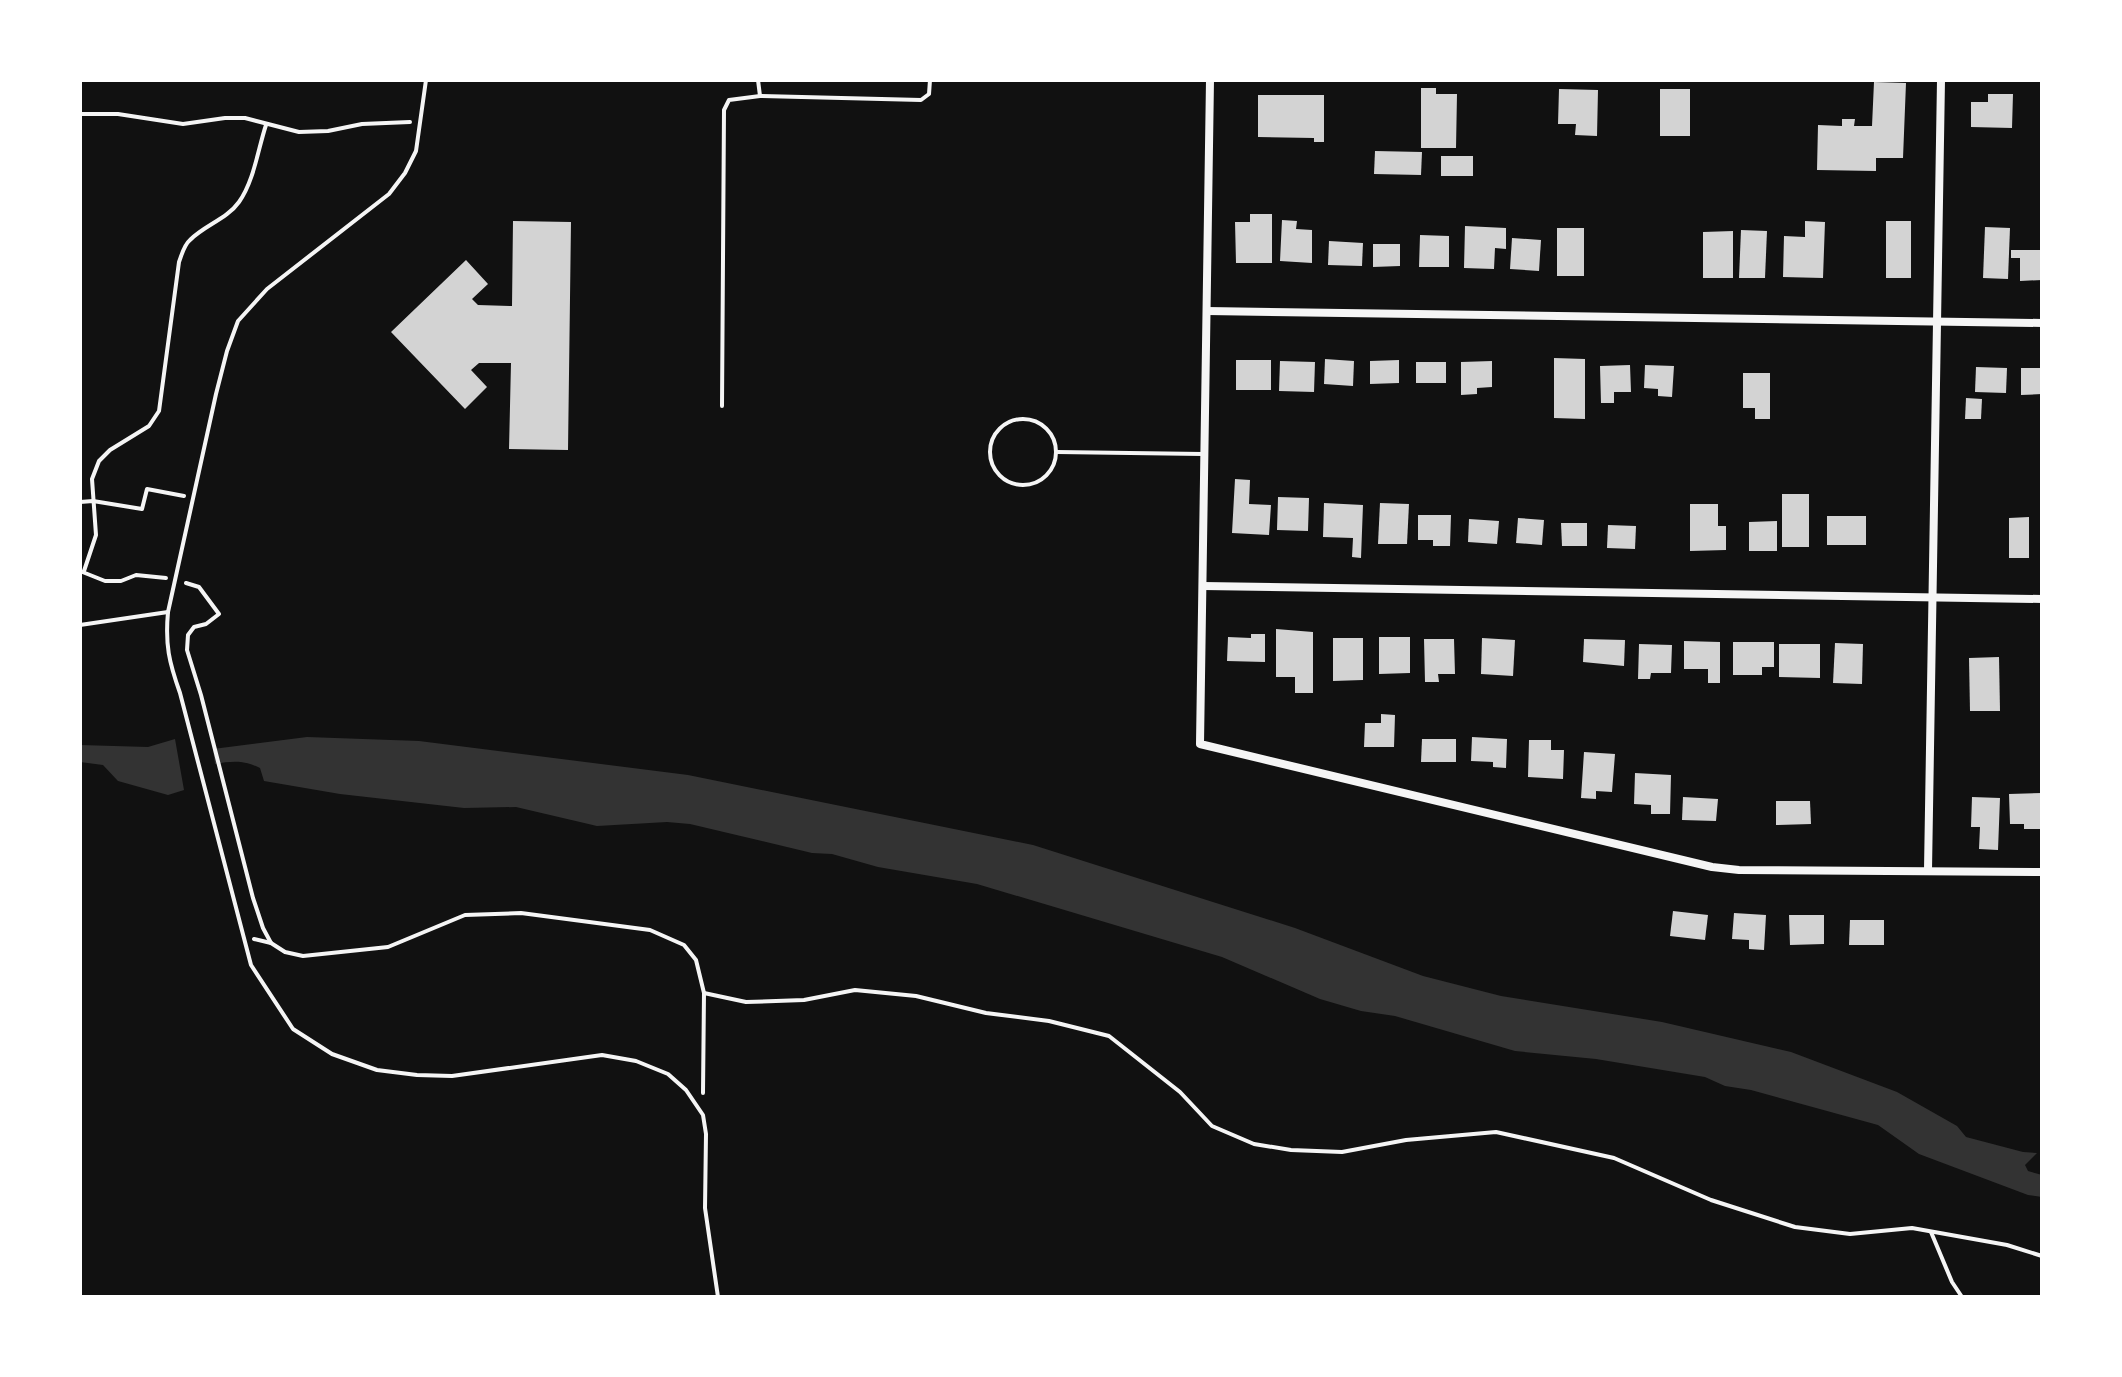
<svg xmlns="http://www.w3.org/2000/svg" width="2122" height="1377" font-family="'Golos Text',sans-serif">
<style>
.water{fill:#333}
.building{fill:#d3d3d3}
.lines{fill:none;stroke-linecap:round;stroke-linejoin:round}
.path{stroke:#f5f5f5;stroke-width:4}
.service{stroke:#f5f5f5;stroke-width:4}
.minor{stroke:#f5f5f5;stroke-width:8}
</style>
<rect width="100%" height="100%" fill="#111"/>
<g class="water">
<path d="M307 737 419 741 688 775 1033 845 1295 928 1423 976 1501 996 1662 1022 1791 1052 1897 1092 1957 1126 1966 1137 2023 1152 2037 1153 2025 1165 2028 1171 2042 1175V1197L2028 1195 1919 1154 1878 1125 1751 1090 1725 1086 1705 1077 1596 1059 1515 1051 1395 1016 1361 1011 1320 999 1222 957 977 884 878 867 832 854 812 853 690 824 667 822 597 826 516 807 464 808 340 794 264 781 260 768C244 760 232 761 215 764L213 749Z"/>
<path d="M175 739 184 790 168 795 118 781 103 765 80 762V745L148 747Z"/>
</g>
<g class="building">
<path d="M1874 82 1906 83 1903 158H1876V171L1817 170 1818 125 1842 126V119H1855L1854 126H1872Z"/>
<path d="M1421 88H1436V94H1457L1456 148H1421Z"/>
<path d="M1559 89 1598 90 1597 136 1575 135 1576 124H1558Z"/>
<rect x="1660" y="89" width="30" height="47"/>
<path d="M1988 94H2013L2012 128 1971 127V102H1988Z"/>
<path d="M1258 95H1324V142H1314V138L1258 137Z"/>
<path d="M1375 151 1422 152 1421 175 1374 174Z"/>
<rect x="1441" y="156" width="32" height="20"/>
<path d="M1250 214H1272V263H1236L1235 222H1250Z"/>
<path d="M1282 220 1297 221 1296 229 1312 230V263L1280 261Z"/>
<path d="M513 221 571 222 568 450 509 449 511 363H479L471 370 487 387 465 409 391 332 466 260 488 284 472 299 478 305 512 306Z"/>
<path d="M1805 221 1825 222 1823 278 1783 277 1784 236 1805 237Z"/>
<rect x="1886" y="221" width="25" height="57"/>
<path d="M1465 226 1506 228V249L1495 248 1494 269 1464 268Z"/>
<path d="M1985 227 2010 228 2008 279 1983 278Z"/>
<rect x="1557" y="228" width="27" height="48"/>
<path d="M1741 230 1767 231 1765 278H1739Z"/>
<path d="M1733 231V278H1703V232Z"/>
<path d="M1420 235 1449 236V267H1419Z"/>
<path d="M1512 238 1541 240 1539 271 1510 269Z"/>
<path d="M1329 241 1363 243 1362 266 1328 265Z"/>
<path d="M1373 244H1400V266L1373 267Z"/>
<path d="M2011 250H2042V280L2020 281V258H2011Z"/>
<path d="M1554 358 1585 359V419L1554 418Z"/>
<path d="M1325 359 1354 361 1353 386 1324 384Z"/>
<rect x="1236" y="360" width="35" height="30"/>
<path d="M1399 360V383L1370 384V361Z"/>
<path d="M1280 361 1315 362 1314 392 1279 391Z"/>
<path d="M1492 361V387L1477 388V394L1461 395V362Z"/>
<rect x="1416" y="362" width="30" height="21"/>
<path d="M1630 365 1631 392H1614V403H1601L1600 366Z"/>
<path d="M1645 365 1674 366 1672 397 1658 396V389L1644 388Z"/>
<path d="M1976 367 2007 368 2006 393 1975 392Z"/>
<path d="M2021 368H2042V394L2021 395Z"/>
<path d="M1743 373H1770V419H1755V408H1743Z"/>
<path d="M1966 398 1982 399 1981 419H1965Z"/>
<path d="M1235 479 1250 480 1249 504 1271 505 1269 535 1232 533Z"/>
<rect x="1782" y="494" width="27" height="53"/>
<path d="M1278 497 1309 498 1308 531 1277 530Z"/>
<path d="M1324 503 1363 505 1361 558 1352 557 1353 538 1323 537Z"/>
<path d="M1380 503 1409 504 1407 544H1378Z"/>
<path d="M1690 504H1718V526H1726V550L1690 551Z"/>
<path d="M1418 515H1451L1450 546H1433V540H1418Z"/>
<rect x="1827" y="516" width="39" height="29"/>
<path d="M2029 517V558H2009V518Z"/>
<path d="M1518 518 1544 520 1542 545 1516 543Z"/>
<path d="M1469 519 1499 521 1497 544 1468 542Z"/>
<path d="M1777 521V551H1749V522Z"/>
<path d="M1561 523H1587V546H1562Z"/>
<path d="M1608 525 1636 526 1635 549 1607 548Z"/>
<path d="M1276 629 1313 632V693H1295V677H1276Z"/>
<path d="M1251 634H1265V662L1227 661 1228 637 1251 638Z"/>
<path d="M1379 637H1410V673L1379 674Z"/>
<path d="M1333 638H1363V680L1333 681Z"/>
<path d="M1482 638 1515 640 1513 676 1481 674Z"/>
<path d="M1424 639H1454L1455 674H1438L1439 682H1425Z"/>
<path d="M1584 639 1625 640 1624 666 1583 662Z"/>
<path d="M1684 641 1720 642V683H1708V669H1684Z"/>
<path d="M1733 642H1774V667H1762V675H1733Z"/>
<path d="M1835 643 1863 644 1862 684 1833 683Z"/>
<path d="M1639 644 1672 645 1671 673H1651L1650 679H1638Z"/>
<path d="M1779 644H1820V678L1779 677Z"/>
<path d="M1999 657 2000 711H1970L1969 658Z"/>
<path d="M1381 714 1395 715 1394 747H1364L1365 723H1381Z"/>
<path d="M1472 737 1507 739 1506 768 1493 767V762L1471 761Z"/>
<path d="M1422 739H1456V762H1421Z"/>
<path d="M1529 740H1551V750H1564L1563 779 1528 777Z"/>
<path d="M1584 752 1615 754 1612 792 1596 791V799L1581 798Z"/>
<path d="M1635 773 1671 775 1670 814H1651V805L1634 804Z"/>
<path d="M2042 793V829H2024V824H2010L2009 794Z"/>
<path d="M1683 797 1718 799 1716 821 1682 820Z"/>
<path d="M1972 797 2000 798 1998 850 1979 849 1980 827H1971Z"/>
<path d="M1776 801H1810L1811 824 1776 825Z"/>
<path d="M1673 911 1708 915 1705 940 1670 936Z"/>
<path d="M1734 913 1766 915 1764 950 1749 949V940L1732 939Z"/>
<path d="M1789 915H1824V944L1790 945Z"/>
<path d="M1850 920H1884V945H1849Z"/>
</g>
<g class="lines">
<g class="path">
<path d="M80 114H118L183 124 225 118H245L299 132 328 131 362 124 410 122"/>
<path d="M80 502 93 501 142 509 147 489 184 496"/>
<path d="M80 571 105 581H121L136 575 166 578"/>
<path d="M84 571 96 535 92 479 99 461 110 450 149 426 159 411 179 262C182 254 184 245 190 240 205 225 227 219 239 202 254 181 258 149 266 125"/>
<path d="M186 583 199 587 219 614 206 624 194 627 188 635 187 650 201 695 253 898 263 928 271 943 285 952 303 956 388 947 465 915 521 913 650 930 684 945 696 960 704 993 703 1093"/>
<path d="M254 939 271 943"/>
<path d="M704 993 746 1002 804 1000 855 990 916 996 986 1013 1049 1021 1109 1036 1180 1092 1212 1126 1254 1144 1291 1150 1342 1152 1406 1140 1496 1132 1614 1158 1711 1200 1795 1227 1850 1234 1912 1228 2007 1245 2042 1256"/>
<path d="M1931 1232 1952 1282 1962 1297"/>
</g>
<g class="service">
<path d="M426 80 416 151 405 173 389 194 267 289 238 321 227 351 216 394 168 612C165 645 169 662 180 693L251 965 293 1029 332 1054 377 1070 417 1075 452 1076 602 1055 636 1061 668 1074 686 1090 703 1115 706 1134 705 1208 718 1297"/>
<path d="M758 80 760 96"/>
<path d="M722 406 724 110 729 100 760 96 921 100 929 94 930 80"/>
<circle cx="1023" cy="452" r="33"/>
<path d="M1057 452 1203 454"/>
<path d="M80 625 168 612"/>
</g>
<g class="minor">
<path d="M1210 80 1200 744 1712 867 1739 870 2042 872"/>
<path d="M1207 311 2042 323"/>
<path d="M1203 586 2042 599"/>
<path d="M1928 870 1941 80"/>
</g>
</g>
<rect width="2122" height="1377" fill="none" stroke="#ffffff" stroke-width="164"/>
</svg>
